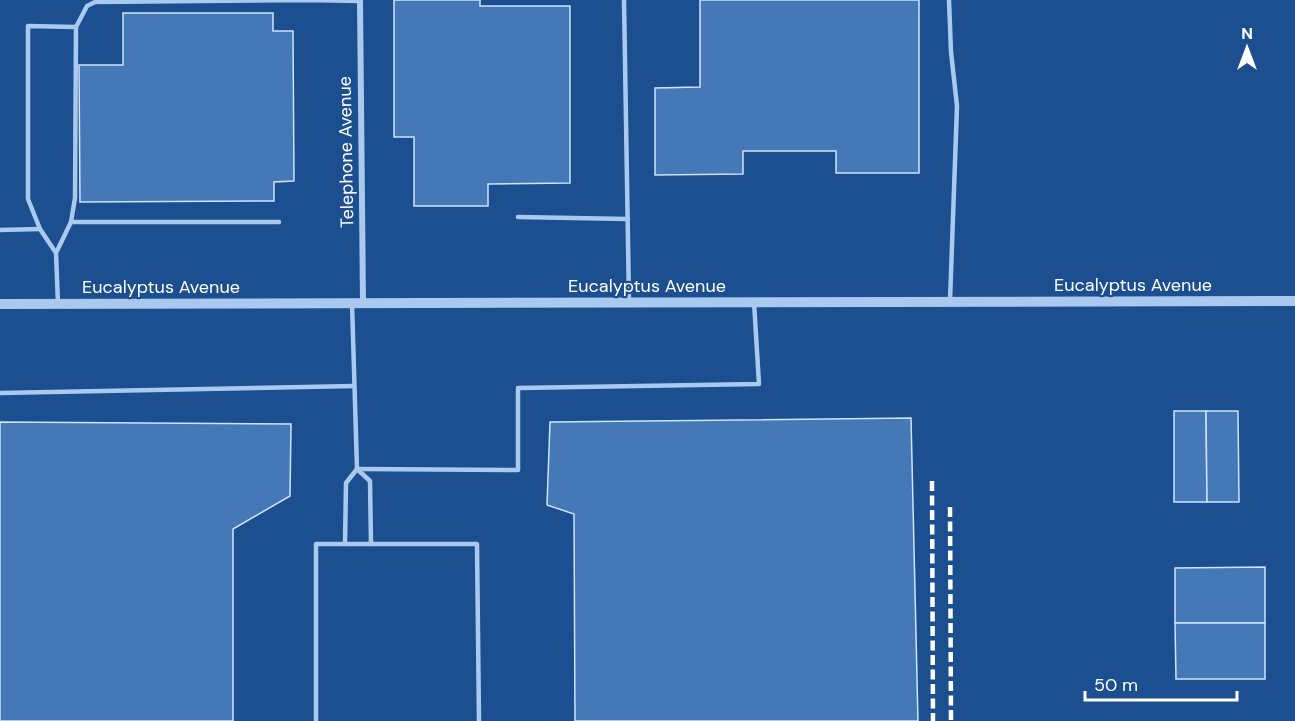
<svg xmlns="http://www.w3.org/2000/svg" width="1295" height="721" font-family="'DM Sans',sans-serif">
<style>
.building{fill:#4478b7;stroke:#cfe3fa;stroke-width:1.5}
.lines{fill:none;stroke-linecap:round;stroke-linejoin:round}
.service{stroke:#a9c9ee;stroke-width:4.5}
.minor{stroke:#a9c9ee;stroke-width:6}
.tertiary{stroke:#a9c9ee;stroke-width:10}
.rail{stroke:#fff;stroke-width:4.5;stroke-dasharray:10 4.5;stroke-linecap:butt}
.labels{text-anchor:middle;stroke-width:4.5;stroke-linejoin:round;paint-order:stroke}
.street-label{font-size:18px;fill:#fff;stroke:#1b4f8f}
</style>
<rect width="100%" height="100%" fill="#1b4f8f"/>
<g class="building">
<path d="M394 0H480V6H570V183L488 184V206H414V137H394Z"/>
<path d="M700 0H919V173H836V151H743V174L655 175V88L700 87Z"/>
<path d="M123 13H273V31H293L294 181 274 182V201L80 202 79 65H123Z"/>
<path d="M1174 411H1206L1207 502H1174Z"/>
<path d="M1206 411H1238L1239 502H1207Z"/>
<path d="M911 418 918 721H575L574 514 547 505 550 422Z"/>
<path d="M0 422 291 424 290 496 233 529V721H0Z"/>
<path d="M1265 567V623H1175V568Z"/>
<path d="M1175 623H1265V679H1176Z"/>
</g>
<g class="lines">
<g class="service">
<path d="M624 0 629 302"/>
<path d="M949 0 951 52 957 106 950 301"/>
<path d="M76 27 87 6 95 2 305 0 360 1"/>
<path d="M518 217 628 219"/>
<path d="M71 222H279"/>
<path d="M0 230 40 229"/>
<path d="M56 253 71 222 75 198 76 27 28 26V199L40 229 56 253 58 304"/>
<path d="M0 393 354 386"/>
<path d="M357 469 518 470V388L759 384 754 302"/>
<path d="M357 469 370 481 371 544"/>
<path d="M345 544 346 483 357 469 352 303"/>
<path d="M316 721V544H477L479 721"/>
</g>
<path class="minor" d="M360 0 363 303"/>
<path class="tertiary" d="M0 304 1295 301"/>
<g class="rail">
<path d="M932 481 933 721"/>
<path d="M950 507 951 721"/>
</g>
</g>
<g class="labels">
<g class="street-label">
<text transform="translate(346 152) rotate(-91)" y="6">Telephone Avenue</text>
<text x="1133" y="291">Eucalyptus Avenue</text>
<text x="647" y="292">Eucalyptus Avenue</text>
<text x="161" y="293">Eucalyptus Avenue</text>
</g>
</g>
<g transform="translate(1247 48)" stroke="#1b4f8f" stroke-width="4.5" paint-order="stroke">
<path d="M0-4.5L10 22L0 15L-10 22Z" fill="#ffffff"/>
<text y="-9" font-size="16" font-weight="bold" text-anchor="middle" fill="#ffffff">N</text>
</g>
<path d="M1085 691v9h152v-9" fill="none" stroke="#ffffff" stroke-width="3"/>
<text x="1094" y="691" font-size="18" fill="#ffffff" stroke="#1b4f8f" stroke-width="4.5" paint-order="stroke">50 m</text>
</svg>
